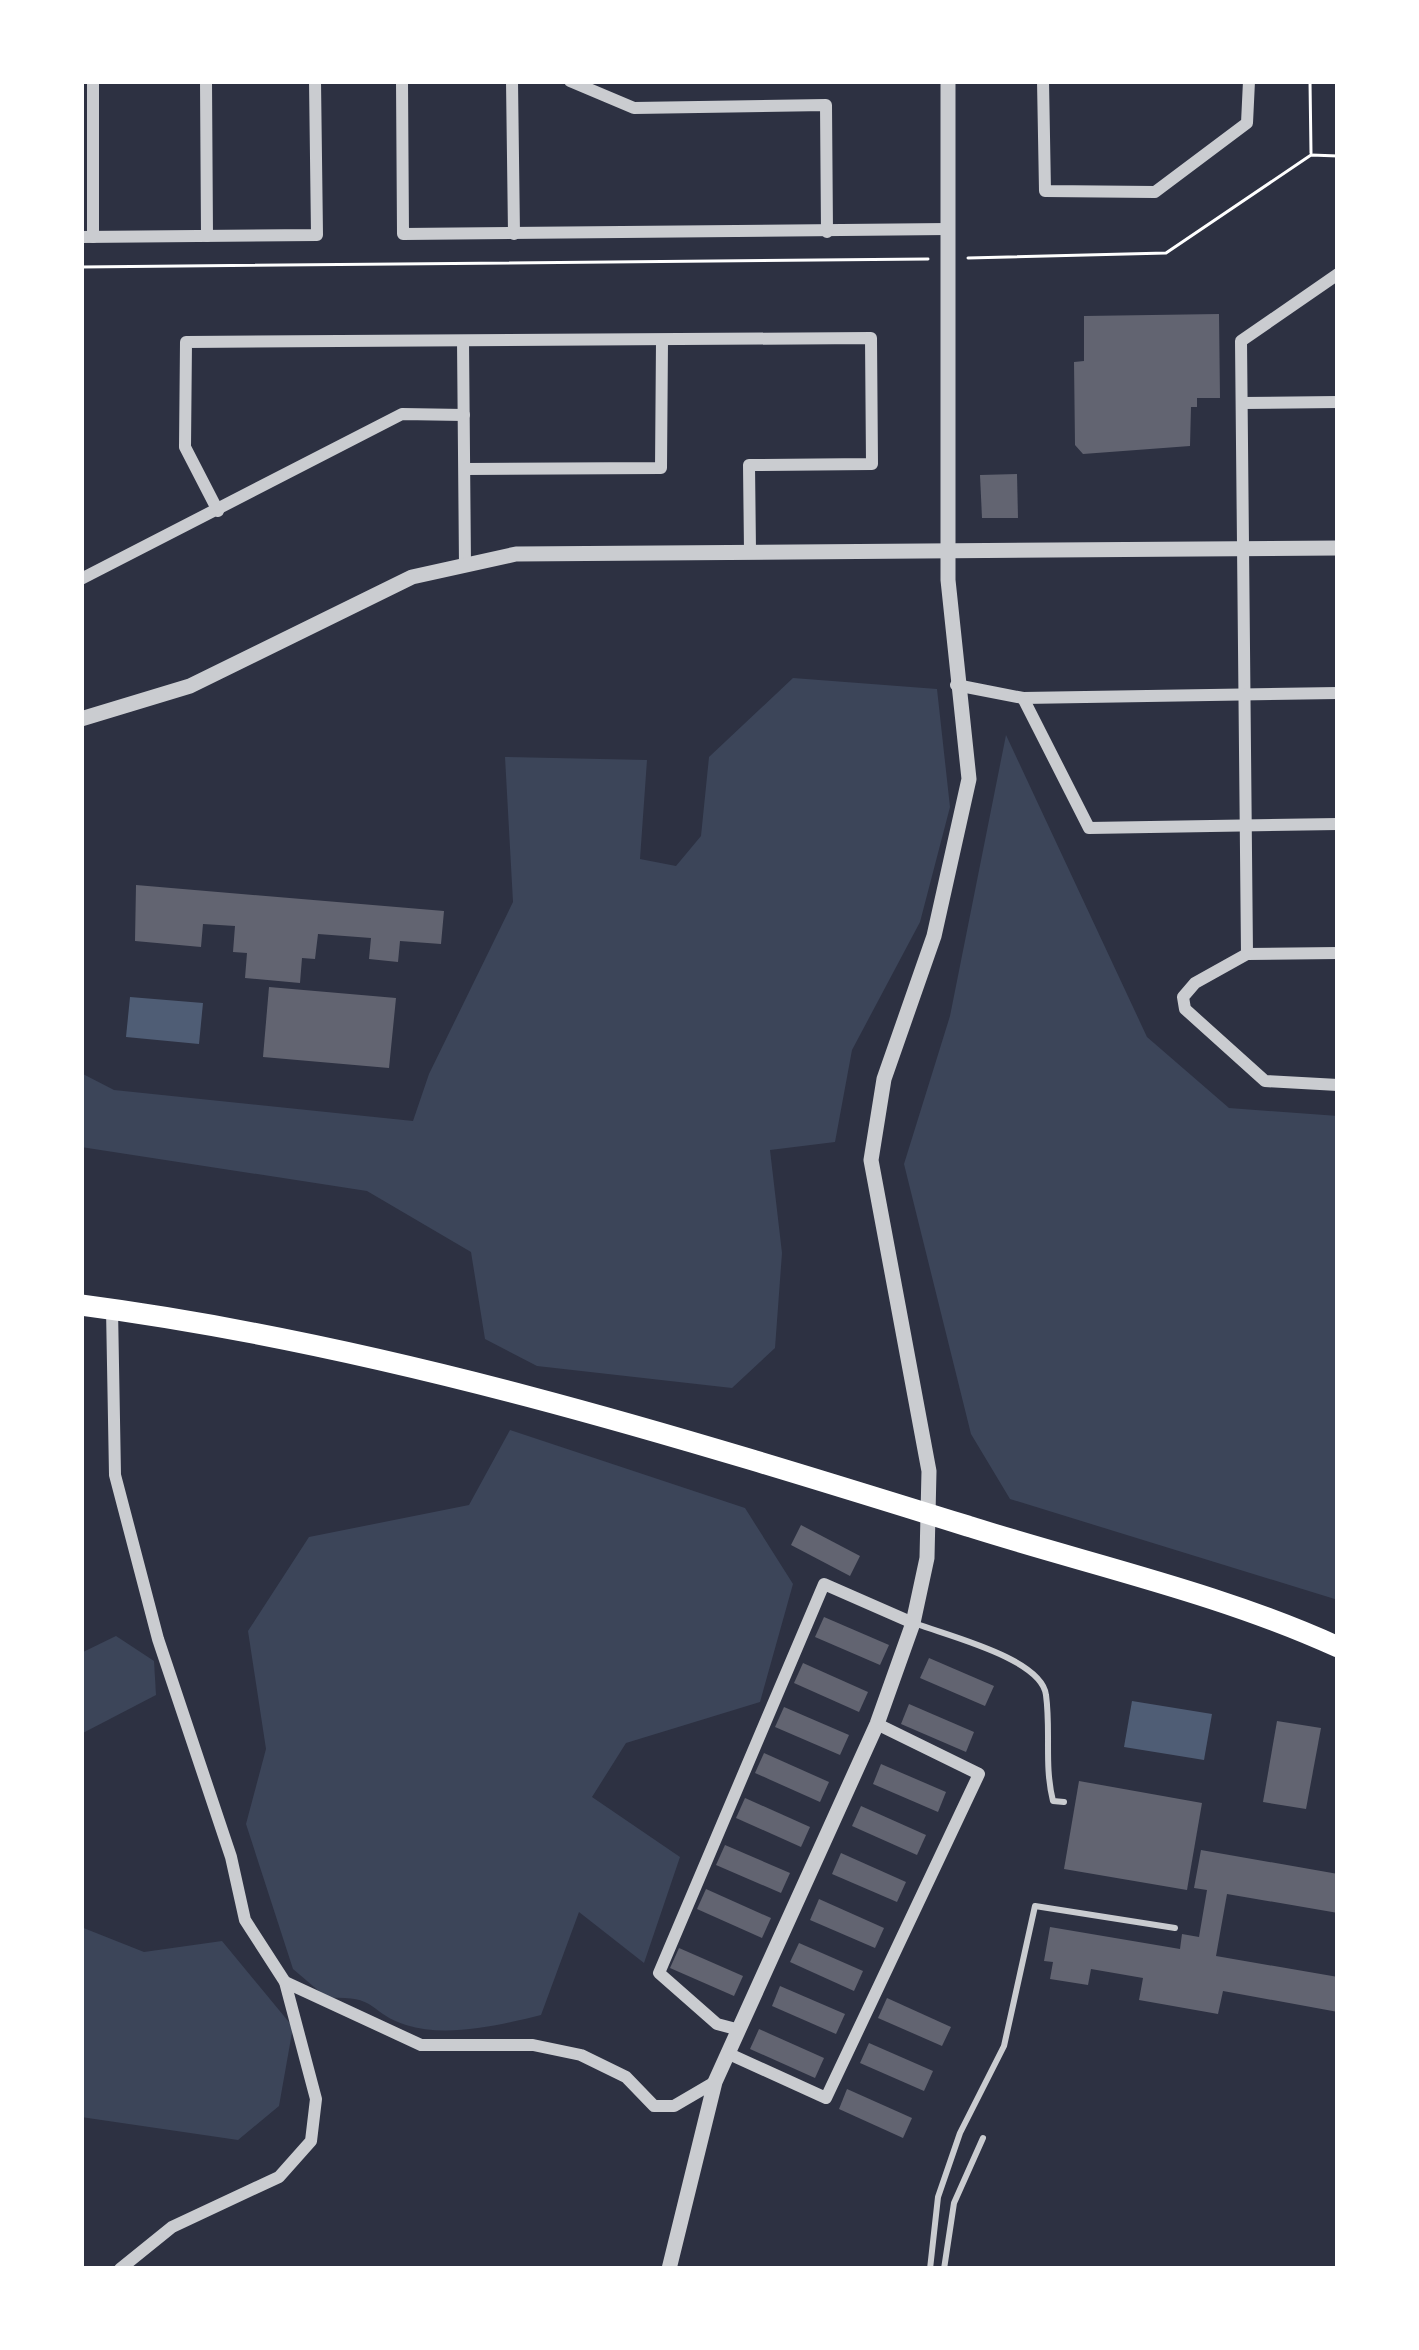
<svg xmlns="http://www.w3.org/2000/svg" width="1419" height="2350" font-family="Ubuntu,sans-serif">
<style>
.green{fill:#3c4559}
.water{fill:#4f5d75}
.building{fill:#626471}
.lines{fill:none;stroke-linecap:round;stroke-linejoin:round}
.path{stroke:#fff;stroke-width:3}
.service{stroke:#caccd0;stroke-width:6}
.minor{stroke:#caccd0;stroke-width:12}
.tertiary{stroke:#caccd0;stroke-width:15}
.trunk{stroke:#fff;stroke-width:21}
</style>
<rect width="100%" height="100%" fill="#2d3142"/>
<g class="green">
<path d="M793 678 937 689 950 807 920 922 852 1050 835 1142 770 1150 782 1253 775 1348 732 1388 537 1366 485 1339 471 1252 367 1191 81 1147V1073L114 1090 413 1121 429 1074 513 902 505 757 647 760 640 859 676 866 701 836 709 757Z"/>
<path d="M1006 735 1147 1037 1229 1108 1338 1116V1600L1010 1499 971 1434 904 1164 950 1016Z"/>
<path d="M510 1430 745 1508 793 1584 760 1702 626 1743 592 1797 680 1857 644 1963 579 1912 541 2015C500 2025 447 2038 406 2025 367 2012 379 1995 327 1998L293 1969 246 1824 266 1749 248 1631 309 1537 469 1505Z"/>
<path d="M116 1636 154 1661 156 1695 81 1734V1653Z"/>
<path d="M81 1927 144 1952 222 1941 293 2027 279 2106 238 2140 81 2117Z"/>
</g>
<g class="water">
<path d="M130 997 203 1003 199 1044 126 1037Z"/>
<path d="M1132 1701 1212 1714 1204 1760 1124 1747Z"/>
</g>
<g class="building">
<path d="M1219 314 1220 398H1197V407H1191L1190 446 1083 454 1075 445 1074 362 1084 361V316Z"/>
<path d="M1017 474 1018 518H982L980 475Z"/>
<path d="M136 885 444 911 441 944 400 941 398 962 369 959 371 938 318 934 315 959 302 958 300 983 245 978 247 953 233 952 235 926 203 924 201 947 135 941Z"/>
<path d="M269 987 396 998 389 1068 263 1057Z"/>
<path d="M801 1525 860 1556 850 1576 791 1545Z"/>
<path d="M824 1617 889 1645 880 1665 815 1637Z"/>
<path d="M929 1658 994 1686 985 1706 920 1678Z"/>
<path d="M803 1663 868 1692 859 1712 794 1683Z"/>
<path d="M909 1704 974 1732 966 1752 901 1724Z"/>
<path d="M784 1707 849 1735 840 1755 775 1727Z"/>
<path d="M1277 1721 1321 1728 1306 1809 1263 1802Z"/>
<path d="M764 1753 829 1782 820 1802 755 1773Z"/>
<path d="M881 1764 946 1792 938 1812 873 1784Z"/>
<path d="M1079 1781 1202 1803 1187 1890 1064 1869Z"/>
<path d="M745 1798 810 1827 801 1847 736 1818Z"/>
<path d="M861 1806 926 1835 917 1855 852 1826Z"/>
<path d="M725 1845 790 1873 781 1893 716 1865Z"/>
<path d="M1201 1850 1338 1874V1913L1227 1894 1216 1956 1338 1977V2012L1223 1991 1218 2014 1139 2000 1143 1978 1091 1969 1088 1985 1050 1979 1053 1962 1044 1961 1050 1927 1180 1949 1182 1934 1199 1937 1207 1890 1194 1888Z"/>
<path d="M841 1853 906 1882 897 1902 832 1874Z"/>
<path d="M706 1889 771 1918 762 1938 697 1909Z"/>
<path d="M819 1899 884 1928 875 1948 810 1920Z"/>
<path d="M799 1943 863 1971 854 1991 790 1962Z"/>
<path d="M679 1948 743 1976 734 1996 670 1968Z"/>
<path d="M780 1986 845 2014 836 2034 772 2006Z"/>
<path d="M887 1998 951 2027 942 2046 878 2018Z"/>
<path d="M759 2029 824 2058 815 2078 750 2049Z"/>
<path d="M869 2043 933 2071 924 2091 860 2063Z"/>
<path d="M847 2089 912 2118 903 2138 839 2109Z"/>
</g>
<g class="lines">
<g class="path">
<path d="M1310 81 1311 153"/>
<path d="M968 258 1166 253 1311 155 1338 156"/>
<path d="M81 267 928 259"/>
</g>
<g class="service">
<path d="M917 1624C949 1636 1042 1659 1046 1695 1051 1732 1044 1765 1053 1801L1064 1802"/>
<path d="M930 2269 938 2197 960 2133 1004 2046 1035 1906 1175 1928"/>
<path d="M944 2269 954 2203 983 2138"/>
</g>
<g class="minor">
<path d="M93 81V237"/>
<path d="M206 81 207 236"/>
<path d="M402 81 403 234 948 229"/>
<path d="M512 81 514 234"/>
<path d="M570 81 634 108 826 105 827 232"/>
<path d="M1043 81 1045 191 1155 192 1247 123 1249 81"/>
<path d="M81 237 317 235 315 81"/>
<path d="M1338 274 1241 341 1247 954 1195 983 1183 997 1185 1009 1265 1081 1338 1085"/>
<path d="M463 341 465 565"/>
<path d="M1242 403 1338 402"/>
<path d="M465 469 661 468 662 341"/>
<path d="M218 511 185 447 186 342 871 338 872 464 749 465 750 550"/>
<path d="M81 579 402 414 464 415"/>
<path d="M956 685 1023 698 1338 693"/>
<path d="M1023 698 1089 828 1338 824"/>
<path d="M1247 954 1338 953"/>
<path d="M112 1309 115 1475 158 1639 231 1857 245 1920 285 1982 316 2099 311 2141 279 2177 172 2227 120 2269"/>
<path d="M285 1982 421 2045H533L581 2055 626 2077 654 2106H674L715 2082"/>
<path d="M736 2029 717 2024 659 1973 824 1584 913 1623"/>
<path d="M727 2053 826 2098 979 1774 877 1724"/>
</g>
<g class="tertiary">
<path d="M81 719 190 686 412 577 516 554 1338 548"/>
<path d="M669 2269 715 2082 877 1724 913 1623 927 1558 929 1471 871 1160 884 1079 934 936 969 779 948 580V81"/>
</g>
<path class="trunk" d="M81 1305C386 1345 681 1437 974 1528 1095 1566 1222 1594 1338 1647"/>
</g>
<rect width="1419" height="2350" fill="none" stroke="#ffffff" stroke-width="168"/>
</svg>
